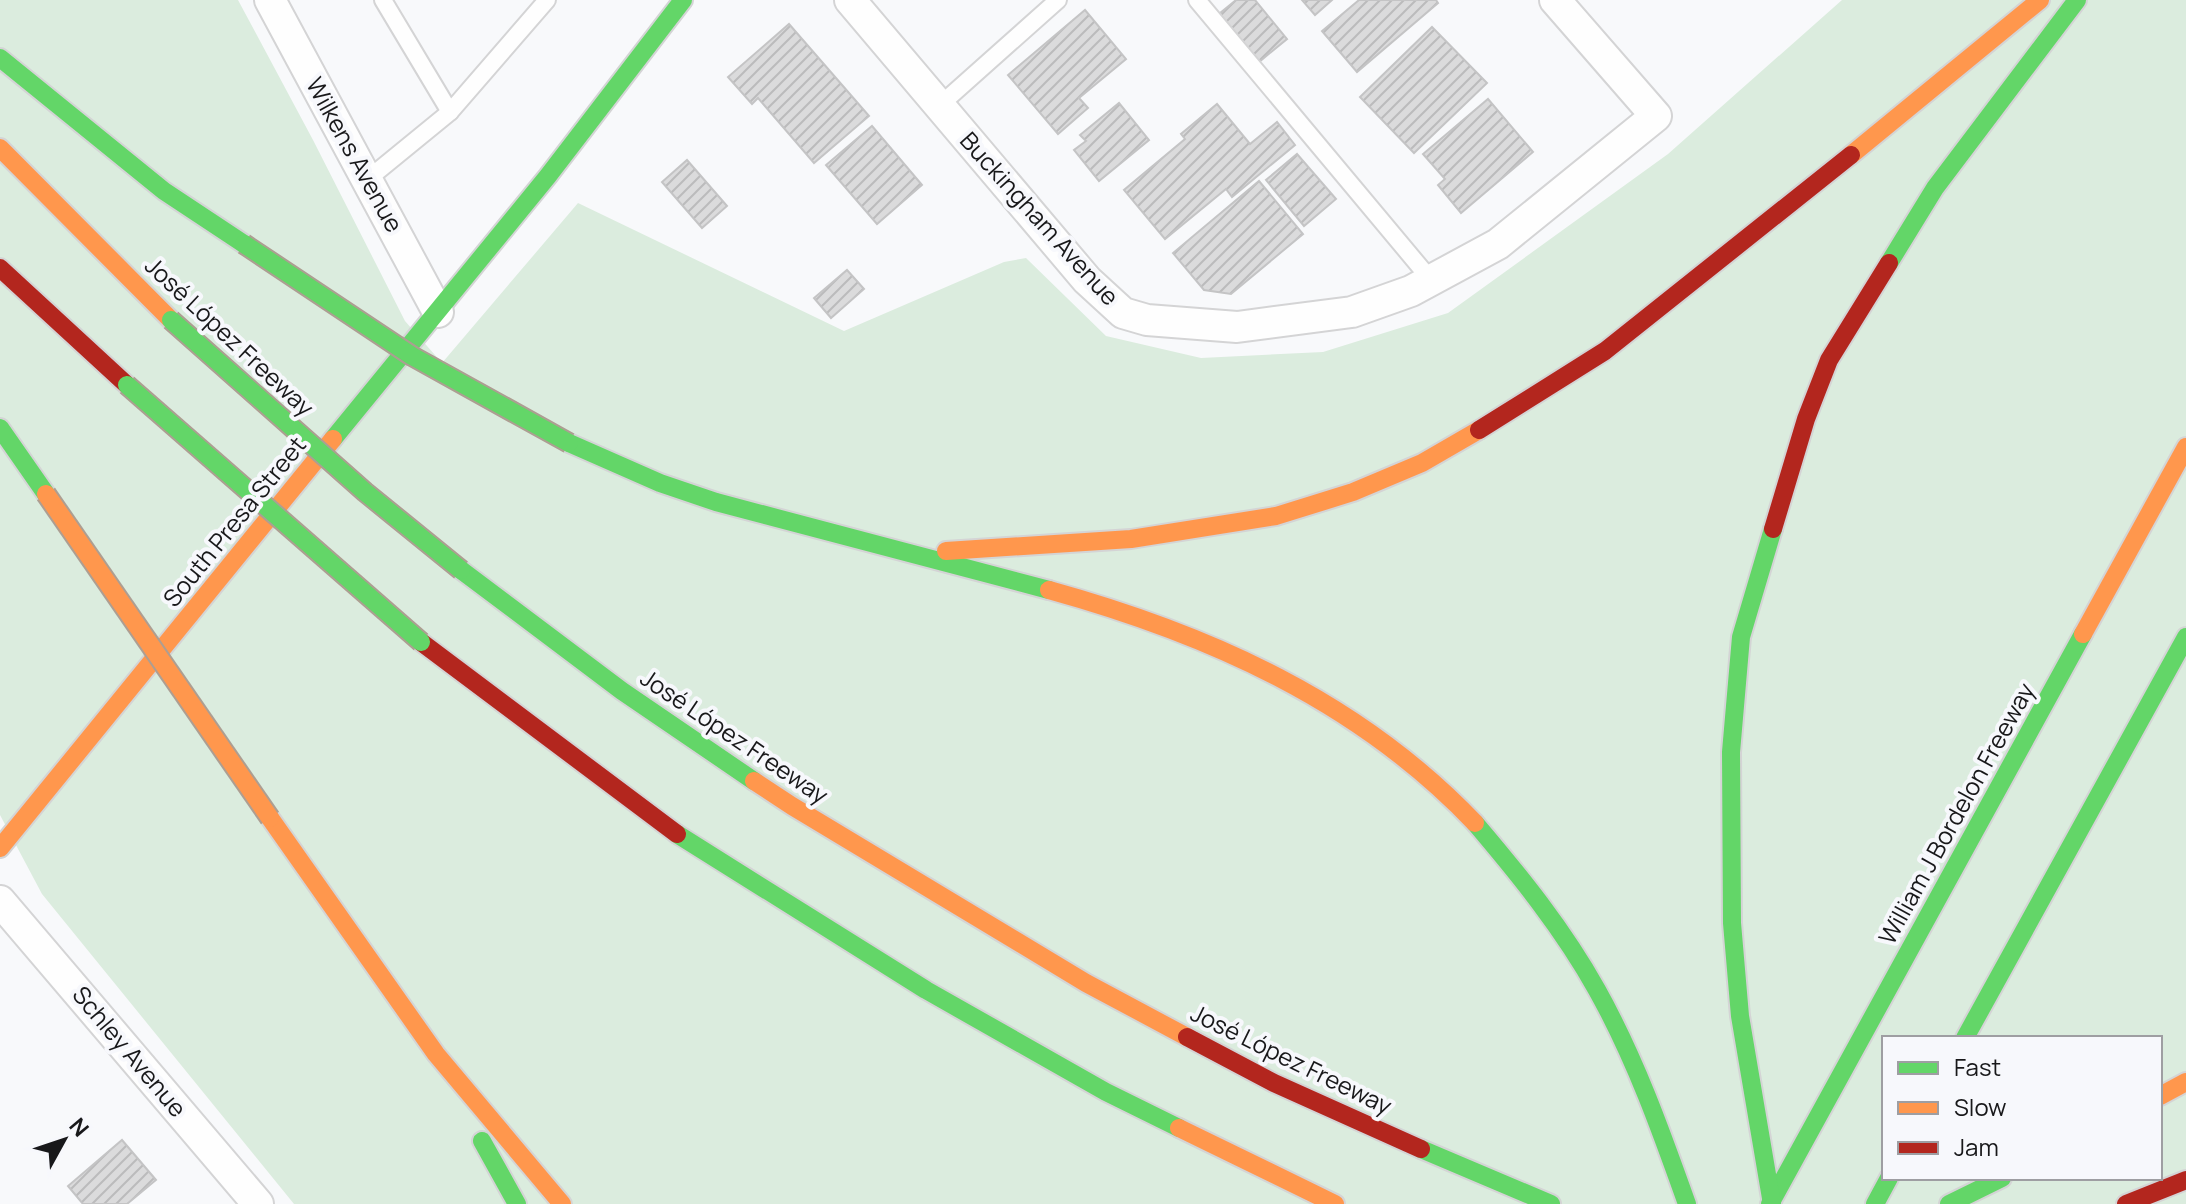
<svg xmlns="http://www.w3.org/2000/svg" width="2186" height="1204" font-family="Manrope,sans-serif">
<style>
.grass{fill:#dbecde;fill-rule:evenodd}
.building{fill:url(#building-hatch);stroke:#c4c4c5;stroke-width:2}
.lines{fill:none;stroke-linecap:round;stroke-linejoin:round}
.lane-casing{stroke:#d4d4d5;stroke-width:20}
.street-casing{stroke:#d4d4d5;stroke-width:34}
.fast-casing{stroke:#d4d4d5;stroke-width:22}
.slow-casing{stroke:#d4d4d5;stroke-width:22}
.jam-casing{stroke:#d4d4d5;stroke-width:22}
.lane{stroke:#fefefe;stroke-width:16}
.street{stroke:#fefefe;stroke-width:30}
.fast{stroke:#63d668;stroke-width:18}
.slow{stroke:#ff974d;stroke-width:18}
.jam{stroke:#b3261e;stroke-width:18}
.fast-bridge-casing{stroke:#ad9e92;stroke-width:22;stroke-linecap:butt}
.slow-bridge-casing{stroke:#ad9e92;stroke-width:22;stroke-linecap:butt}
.fast-bridge{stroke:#63d668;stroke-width:18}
.slow-bridge{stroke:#ff974d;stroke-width:18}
.labels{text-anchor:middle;stroke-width:8;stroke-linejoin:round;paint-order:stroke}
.street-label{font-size:24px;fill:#18181a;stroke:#f7f8fc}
</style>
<defs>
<pattern id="building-hatch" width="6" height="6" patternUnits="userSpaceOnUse" patternTransform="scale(2)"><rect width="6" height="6" fill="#dbdbdc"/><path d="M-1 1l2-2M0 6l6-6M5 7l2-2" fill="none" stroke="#bbbbbc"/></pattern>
</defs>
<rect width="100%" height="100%" fill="#f8f9fb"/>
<path class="grass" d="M0 0H238L313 140 405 321 442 363 578 203 844 331 1004 262 1026 258 1106 336 1201 358 1323 352 1448 313 1668 154 1842 0H2186V1204H294L42 894 0 815ZM1884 1038H2160V1178H1884Z"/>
<g class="building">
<path d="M1236 0H1255L1287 39 1259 62 1219 14Z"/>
<path d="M1302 0H1332L1315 15Z"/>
<path d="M1359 0H1436L1438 3 1357 72 1322 31Z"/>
<path d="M1085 10 1126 59 1079 98 1088 108 1058 134 1008 75Z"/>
<path d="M789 24 869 116 814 163 758 98 752 104 728 77Z"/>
<path d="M1432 27 1487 83 1414 153 1360 97Z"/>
<path d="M1488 99 1533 152 1461 213 1438 185 1445 179 1423 154Z"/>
<path d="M1119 103 1149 140 1099 181 1074 150 1086 141 1080 135Z"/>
<path d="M1217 104 1250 144 1277 122 1295 145 1232 197 1226 189 1165 239 1124 190 1185 139 1181 134Z"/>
<path d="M872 126 922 185 877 224 826 165Z"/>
<path d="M1297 154 1336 199 1304 226 1266 180Z"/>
<path d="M687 160 727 206 702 228 662 182Z"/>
<path d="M1259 181 1303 234 1231 294 1204 290 1173 253Z"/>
<path d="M847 270 864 289 831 318 814 298Z"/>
<path d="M122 1140 156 1180 127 1204H83L68 1186Z"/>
</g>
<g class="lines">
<defs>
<g id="lane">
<path d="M383 0 450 112"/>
<path d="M1197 0 1431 280"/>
<path d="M939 106 1058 0"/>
<path d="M368 179 450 112 547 0"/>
</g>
<g id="street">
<path d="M270 0 438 312"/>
<path d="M850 0 1087 280 1123 313 1147 320 1237 327 1352 312 1411 291 1498 244 1656 116 1555 0"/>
<path d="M0 901 258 1204"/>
</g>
<g id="fast">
<path d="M0 58 164 191 244 244"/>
<path d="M1889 263 1935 188 2077 0"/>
<path d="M0 428 46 494"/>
<path d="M333 439 548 176 683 0"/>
<path d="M569 443 660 483 716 502 1049 590"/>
<path d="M461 570 622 691 754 781"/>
<path d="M1475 823C1520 876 1563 929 1597 990 1635 1058 1661 1131 1687 1204"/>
<path d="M677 834 926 990 1106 1092 1179 1128"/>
<path d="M1965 1038 2186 637"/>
<path d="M482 1141 517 1204"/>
<path d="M1421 1149 1551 1204"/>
<path d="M1770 1204 2083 634"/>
<path d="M1772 1204 1740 1016 1732 923 1731 752 1741 637 1773 529"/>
<path d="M1875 1204 1889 1178"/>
<path d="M1949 1204 2002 1178"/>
</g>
<g id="slow">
<path d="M0 148 171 320"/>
<path d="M1851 155 2040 0"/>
<path d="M946 551 1131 539 1276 516 1353 492 1422 463 1479 430"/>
<path d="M1049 590C1208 634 1359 701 1475 823"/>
<path d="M2083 634 2186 447"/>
<path d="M754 781 792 806 1086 983 1187 1037"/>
<path d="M270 818 436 1054 562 1204"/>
<path d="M0 848 333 439"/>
<path d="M2160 1096 2186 1082"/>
<path d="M1179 1128 1335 1204"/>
</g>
<g id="jam">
<path d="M0 268 127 385"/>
<path d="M1479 430 1605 351 1851 155"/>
<path d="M1773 529 1806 419 1829 360 1889 263"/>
<path d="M421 642 677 834"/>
<path d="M1187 1037 1274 1083 1421 1149"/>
<path d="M2126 1204 2186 1180"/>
</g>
</defs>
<use href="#lane" class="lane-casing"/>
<use href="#street" class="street-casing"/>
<use href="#fast" class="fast-casing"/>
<use href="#slow" class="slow-casing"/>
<use href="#jam" class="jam-casing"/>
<use href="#lane" class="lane"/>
<use href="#street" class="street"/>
<use href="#fast" class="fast"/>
<use href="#slow" class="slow"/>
<use href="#jam" class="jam"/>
<defs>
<g id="fast-bridge">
<path d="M244 244 412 356 569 443"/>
<path d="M171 320 365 492 461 570"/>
<path d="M127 385 421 642"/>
</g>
<path id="slow-bridge" d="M46 494 270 818"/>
</defs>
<use href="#fast-bridge" class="fast-bridge-casing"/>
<use href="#slow-bridge" class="slow-bridge-casing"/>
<use href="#fast-bridge" class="fast-bridge"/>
<use href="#slow-bridge" class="slow-bridge"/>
</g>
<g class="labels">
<g class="street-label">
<text transform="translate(354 155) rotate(61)" y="8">Wilkens Avenue</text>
<text transform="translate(1039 219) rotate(48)" y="8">Buckingham Avenue</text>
<text transform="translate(229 337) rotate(43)" y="8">José López Freeway</text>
<text transform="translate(235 522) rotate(-51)" y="8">South Presa Street</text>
<text transform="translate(734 737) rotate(34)" y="8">José López Freeway</text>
<text transform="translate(1957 814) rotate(-61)" y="8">William J Bordelon Freeway</text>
<text transform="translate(129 1052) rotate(50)" y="8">Schley Avenue</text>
<text transform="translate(1291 1060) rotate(26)" y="8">José López Freeway</text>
</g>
</g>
<rect x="1882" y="1036" width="280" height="144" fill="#f7f8fc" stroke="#9e9ea2" stroke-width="2"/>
<rect x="1898" y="1062" width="40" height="12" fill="#63d668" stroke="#9e9ea2" stroke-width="2"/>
<text x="1954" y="1076" font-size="24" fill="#18181a">Fast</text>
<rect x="1898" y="1102" width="40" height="12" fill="#ff974d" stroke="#9e9ea2" stroke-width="2"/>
<text x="1954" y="1116" font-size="24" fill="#18181a">Slow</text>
<rect x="1898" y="1142" width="40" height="12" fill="#b3261e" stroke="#9e9ea2" stroke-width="2"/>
<text x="1954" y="1156" font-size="24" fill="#18181a">Jam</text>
<g transform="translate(64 1140) rotate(50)" stroke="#f7f8fc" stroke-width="6" paint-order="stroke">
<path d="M0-6L14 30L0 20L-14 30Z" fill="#18181a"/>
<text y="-12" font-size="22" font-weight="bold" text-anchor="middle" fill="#18181a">N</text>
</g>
</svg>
